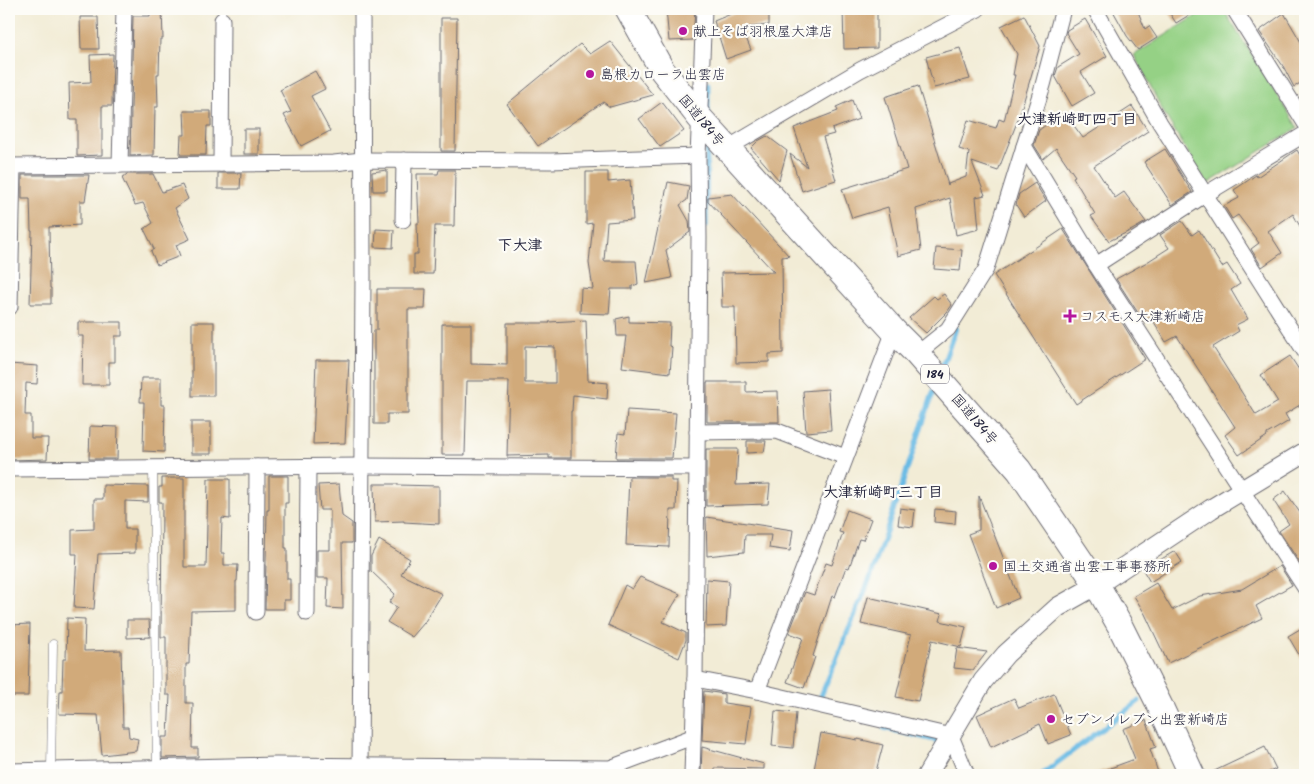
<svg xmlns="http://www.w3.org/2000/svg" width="1314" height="784" font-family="Kalam,'Klee One',sans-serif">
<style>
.green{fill:#95d185;stroke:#5c7a60}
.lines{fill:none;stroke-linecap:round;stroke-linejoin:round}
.stream{stroke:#68bae4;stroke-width:5}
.building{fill:#d1aa7a;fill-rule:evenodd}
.service-casing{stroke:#6b6971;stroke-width:9}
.minor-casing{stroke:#6b6971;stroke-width:17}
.tertiary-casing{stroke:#6b6971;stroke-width:21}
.trunk-casing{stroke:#6b6971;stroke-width:27}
.service{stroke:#fff;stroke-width:8}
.minor{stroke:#fff;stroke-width:15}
.tertiary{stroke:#fff;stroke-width:19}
.trunk{stroke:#fff;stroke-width:25}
.poi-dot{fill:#b5179e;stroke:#fdfcf7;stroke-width:2}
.labels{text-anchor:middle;stroke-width:4.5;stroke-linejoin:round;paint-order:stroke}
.shield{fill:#fdfcf7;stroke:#646373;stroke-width:1}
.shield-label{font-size:12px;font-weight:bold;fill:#22223b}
.poi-label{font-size:14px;fill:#22223b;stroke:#fdfcf7;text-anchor:start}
.street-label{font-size:14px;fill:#22223b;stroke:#fdfcf7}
.neighbourhood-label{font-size:15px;font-weight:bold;fill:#22223b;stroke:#fdfcf7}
</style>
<rect width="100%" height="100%" fill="#fdfcf7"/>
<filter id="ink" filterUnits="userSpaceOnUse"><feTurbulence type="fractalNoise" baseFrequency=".02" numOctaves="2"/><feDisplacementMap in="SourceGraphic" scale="10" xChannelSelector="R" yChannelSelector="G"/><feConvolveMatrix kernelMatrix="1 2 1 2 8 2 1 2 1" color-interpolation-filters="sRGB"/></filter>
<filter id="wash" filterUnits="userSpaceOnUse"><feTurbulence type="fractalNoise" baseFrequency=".0096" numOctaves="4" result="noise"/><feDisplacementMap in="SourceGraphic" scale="20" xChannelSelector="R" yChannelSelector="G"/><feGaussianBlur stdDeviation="1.12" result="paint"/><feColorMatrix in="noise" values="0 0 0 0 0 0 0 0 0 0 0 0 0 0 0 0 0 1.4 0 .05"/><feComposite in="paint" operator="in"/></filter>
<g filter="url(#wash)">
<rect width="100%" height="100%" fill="#f2ecd6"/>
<path class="green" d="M1207 9H1223L1298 128 1207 184 1165 115 1134 55Z"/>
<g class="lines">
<g class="stream">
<path d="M708 113V84"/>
<path d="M706 226 707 139"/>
<path d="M941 370 956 328"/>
<path d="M818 703 871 576 935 387"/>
<path d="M884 728 938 741V744"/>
<path d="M1041 775 1139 701"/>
</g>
</g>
<g id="blocks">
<g class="building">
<path d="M150 9H162L163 39H160L159 74H157L158 107H155L154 155 130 156 133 16H150Z"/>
<path d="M666 9H695L693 40 669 41Z"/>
<path d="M743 9H769V25L742 28 751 50 726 59 714 21Z"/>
<path d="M843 9H877V48L844 49Z"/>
<path d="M1112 9H1137L1145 29 1149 26 1157 38 1138 50 1127 36Z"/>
<path d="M1167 9H1199L1176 23Z"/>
<path d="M1284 13 1305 49V80L1294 87 1283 66 1259 31Z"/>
<path d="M1024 15 1040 46 1019 117 998 171 972 162 985 195 976 197 979 229 956 235 950 198 916 209 921 250 898 256 888 207 852 218 842 189 907 169 885 97 918 86 948 185V184L966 177 969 152 959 149 968 120 996 128 999 119 1004 121 1015 75H1013L1017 54 1001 26Z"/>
<path d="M80 17H98L99 49H81Z"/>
<path d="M441 18H457L455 151H441Z"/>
<path d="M1085 19 1107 56 1081 72 1094 93 1072 106 1055 76 1058 67 1079 54 1066 33 1067 30Z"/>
<path d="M610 41 653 95 610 107 603 102 538 146 507 104 580 44 590 54Z"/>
<path d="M960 48 970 79 934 88 926 57Z"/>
<path d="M113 54 112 106H102V155L77 156V120H70L69 83 91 82 90 55Z"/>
<path d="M315 71 325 89 311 96 330 131 301 146 284 115 291 112 280 90Z"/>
<path d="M852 100 859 119 832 129 834 134 823 137 836 180 802 191 790 154 807 167 794 128 838 111 836 107Z"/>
<path d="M662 102 684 131 660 147 639 119Z"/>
<path d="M1132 106 1148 131 1094 166 1115 198 1124 192 1146 222 1132 230 1109 241 1091 216 1095 214 1073 177 1075 176 1056 148 1043 159 1034 145 1039 130 1064 112 1083 138Z"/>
<path d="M184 111H211V126H207L206 155H180L181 135H185Z"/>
<rect x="244" y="129" width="15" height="25"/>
<path d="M767 136 787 151 779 180 751 148 758 141Z"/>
<path d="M1165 149 1192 192 1172 205 1144 162Z"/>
<path d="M1297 150 1305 164V235L1293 214 1268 231 1282 253 1262 267 1251 249 1259 243 1238 215 1232 219 1224 206 1239 198 1234 190 1256 175 1257 177Z"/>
<path d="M387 170V191H373L372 172Z"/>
<path d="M439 170H455L454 226H435L433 274H414V254H418L417 223H419L417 174H438Z"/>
<path d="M586 172H608V182L630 180 633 220 607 222 604 261H636L638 284 632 286V289H611L609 314 580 313 581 288 593 289 589 263 593 223 586 224Z"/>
<path d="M218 173H241L240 189H218Z"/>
<path d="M127 174H153L162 192 182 185 188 199 175 208 190 239 176 245 180 256 157 265 151 251 154 249 144 229 153 223 143 203 135 205 122 178Z"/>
<path d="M22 175H89L85 201H80V225L49 227 50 288H51V304H30L32 231H31L30 199H22Z"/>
<path d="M668 182 689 186 687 200 680 205 689 221 690 232 666 250 672 278 646 283Z"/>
<path d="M1035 183 1046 201 1024 217 1016 205 1019 194Z"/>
<path d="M732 194 789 256 782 257 783 353 769 354V362L736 363 735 307H722L721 273 774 272 708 201V197Z"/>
<path d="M1182 221 1192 235 1199 230 1222 267 1227 264 1240 284 1231 290 1248 319 1236 325 1239 331 1213 347 1256 415 1278 402 1261 375 1290 356 1305 379V402L1285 414 1289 421 1267 434V436L1239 455 1225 435 1235 427 1177 336 1166 342 1151 317 1144 322 1116 279 1147 262 1169 248 1160 235Z"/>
<path d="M376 229 394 230 393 248 375 247Z"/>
<path d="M1063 229 1145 359 1076 404 994 275Z"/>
<path d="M936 248 962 250 960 271 934 269Z"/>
<path d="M377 289H426L425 309H408V414H387V424H374V330H377Z"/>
<path d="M944 294 952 305 947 312 926 333 909 318 934 296 937 299Z"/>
<path d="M629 316V322L670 323 669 346 672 347 670 373 622 367 626 336H617L616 319Z"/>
<path d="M586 320 588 381 608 383 607 399 573 395 572 411H571V458H549V455L507 456 509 381H467L465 455H442V324H471V364L507 365V323H550L549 322ZM525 346 555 347V383H525Z"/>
<path d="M78 322H122V336H115V362H109V385H82L83 336H78Z"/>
<rect x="192" y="322" width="22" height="74"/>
<path d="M316 360H349L345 443 313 444Z"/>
<path d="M9 364 38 366 37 384 26 383 25 415H31V438H48L47 459 9 460Z"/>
<path d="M141 378H161V405H165L164 452 143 451 144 402H140Z"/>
<path d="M707 382H746V392L778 391 779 422H707Z"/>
<path d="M828 389 831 430 806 432 803 391Z"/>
<path d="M627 410 676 413 672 458H616L618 433 625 434Z"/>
<rect x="191" y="422" width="20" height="32"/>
<path d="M90 426 118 427 117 459H89Z"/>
<path d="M747 441H766L764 452 747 453Z"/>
<path d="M706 449H738L736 485 770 484 768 504 706 506Z"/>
<path d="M269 476H288V503H285V548H287V579H290V600H284V609H265L267 510H269Z"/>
<path d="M629 477H671V481H677L676 510H670L669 547 626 545Z"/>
<path d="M162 478H184V567H206L208 479H230V519L222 518 221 553H224V565H238L237 581H236V610L191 611 189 664H186V703H193L192 748H198V757L162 758V737H168L170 695H166V637H161L162 502H159V487H162Z"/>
<path d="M339 484 342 516 352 523V543H342L343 609 327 608 328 578H317V550H330V510H320L318 485Z"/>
<path d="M374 484H397V485L439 486V524L404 522V521L375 522Z"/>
<path d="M103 485 148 486V502L125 501V529H135V553L98 554 94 609 74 608 77 554H72V530L94 529V499H103Z"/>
<path d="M1285 491 1305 520V571L1279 531 1289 524 1273 500Z"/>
<path d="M979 496 1019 598 996 608 968 534 979 530Z"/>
<path d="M900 508 915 510 913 527 898 525Z"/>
<path d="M935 509 956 511 955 524 934 522Z"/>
<path d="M847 510 871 519 863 540 859 539 849 568 846 567 835 597 832 596 813 656 815 657 804 688 787 682 803 638 789 633 805 592 814 595 826 563 832 565 843 533 839 532Z"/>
<path d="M706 517 793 530 790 551 769 548 771 535H745L744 552 707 556Z"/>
<path d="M379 540 410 559 401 574 442 594 424 623 412 637 387 622 397 607 389 603 395 594 371 571V556Z"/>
<path d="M1175 551 1182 562 1150 582 1143 570Z"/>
<path d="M1280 566 1292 585 1256 606 1262 618 1168 663 1145 614 1134 596 1156 583 1172 610 1200 596 1242 589Z"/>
<path d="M640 577 680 594 663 622 686 633V640L679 658 608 625 625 585 632 589Z"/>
<path d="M707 579 729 581 726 626 706 627Z"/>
<path d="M868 597 942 614 940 621 966 627 961 647 932 640 918 701 896 697 911 635 861 624Z"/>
<path d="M67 618 85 619 84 651 121 650 123 727H128L129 737 138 739 136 751 102 755 98 715 59 714 60 691H62L63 659H66Z"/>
<path d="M127 620H149L150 637 127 638Z"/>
<path d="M30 624 28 696H9V625Z"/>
<path d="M1305 626V665L1288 636Z"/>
<path d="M957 648 987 652 973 670 954 668Z"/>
<path d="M704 691 724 694V703L751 707 746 744 702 740Z"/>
<path d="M1054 694 1071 735 1048 744 1040 724 991 747 977 715 1014 698 1019 708Z"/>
<path d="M775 711 796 713 793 748 772 746Z"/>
<path d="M1146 720 1156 747 1150 749 1159 775H1094V774L1135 759 1123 729Z"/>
<path d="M821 733 858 740V739L883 745 875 775H813Z"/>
<path d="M702 747 764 764V769L715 768V775H701Z"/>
<path d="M1265 747 1276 769 1262 775H1206Z"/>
</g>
</g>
</g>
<g filter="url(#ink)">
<use href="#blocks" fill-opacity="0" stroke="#6b6971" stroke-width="1"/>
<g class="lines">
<defs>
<g id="service">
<path d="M222 10V9"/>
<path d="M153 468 157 768"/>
<path d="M51 770 53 644"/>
</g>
<g id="minor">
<path d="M1095 9 1160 123 1305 352"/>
<path d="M1234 9 1305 123"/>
<path d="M1024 146 1096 265 1305 588"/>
<path d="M726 149 860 70 978 9"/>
<path d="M221 164 222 20"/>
<path d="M120 165 124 9"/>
<path d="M9 166 334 163 362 160 551 161 698 156"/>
<path d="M403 220 404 160"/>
<path d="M1096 265 1206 194 1305 134"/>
<path d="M10 307 13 166"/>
<path d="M917 354 948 329 986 269 1043 85 1063 9"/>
<path d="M697 432 777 431 845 457"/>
<path d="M9 469 361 466 696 468"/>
<path d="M256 612 257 467"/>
<path d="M307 613 308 467"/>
<path d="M695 679 757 691 951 736 967 775"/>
<path d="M757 691 894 331"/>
<path d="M9 771 276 765 610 768 692 737"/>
<path d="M360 775 363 275 362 9"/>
<path d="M692 775 695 679 699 238 698 156 704 9"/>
</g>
<path id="tertiary" d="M927 775 983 681 1006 654 1058 607 1097 585 1211 509 1305 452"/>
<path id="trunk" d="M628 9 662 70 699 117 894 331 917 354 1019 470 1097 585 1119 624 1161 708 1192 775"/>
</defs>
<use href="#service" class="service-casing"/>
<use href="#minor" class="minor-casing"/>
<use href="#tertiary" class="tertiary-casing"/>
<use href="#trunk" class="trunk-casing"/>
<use href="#service" class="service"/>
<use href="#minor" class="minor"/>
<use href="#tertiary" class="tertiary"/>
<use href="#trunk" class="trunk"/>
</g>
</g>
<g class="poi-dot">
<circle cx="683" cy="31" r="5"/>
<circle cx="590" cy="74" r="5"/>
<path d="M1067.5 308.5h5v5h5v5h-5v5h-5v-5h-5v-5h5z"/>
<circle cx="993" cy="566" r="5"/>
<circle cx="1051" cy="719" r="5"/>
</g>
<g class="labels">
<rect class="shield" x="921" y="364.5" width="28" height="19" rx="4"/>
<g class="shield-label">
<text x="935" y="378">184</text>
</g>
<g class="poi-label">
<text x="693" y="36">献上そば羽根屋大津店</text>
<text x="600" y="79">島根カローラ出雲店</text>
<text x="1080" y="321">コスモス大津新崎店</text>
<text x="1003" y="571">国土交通省出雲工事事務所</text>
<text x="1061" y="724">セブンイレブン出雲新崎店</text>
</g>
<g class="street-label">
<text transform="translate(702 120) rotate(50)" y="5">国道184号</text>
<text transform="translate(975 419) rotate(49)" y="5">国道184号</text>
</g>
<g class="neighbourhood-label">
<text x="1077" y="124">大津新崎町四丁目</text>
<text x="520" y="250">下大津</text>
<text x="883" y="497">大津新崎町三丁目</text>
</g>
</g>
<rect width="1314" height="784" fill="none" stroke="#fdfcf7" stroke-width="30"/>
</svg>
